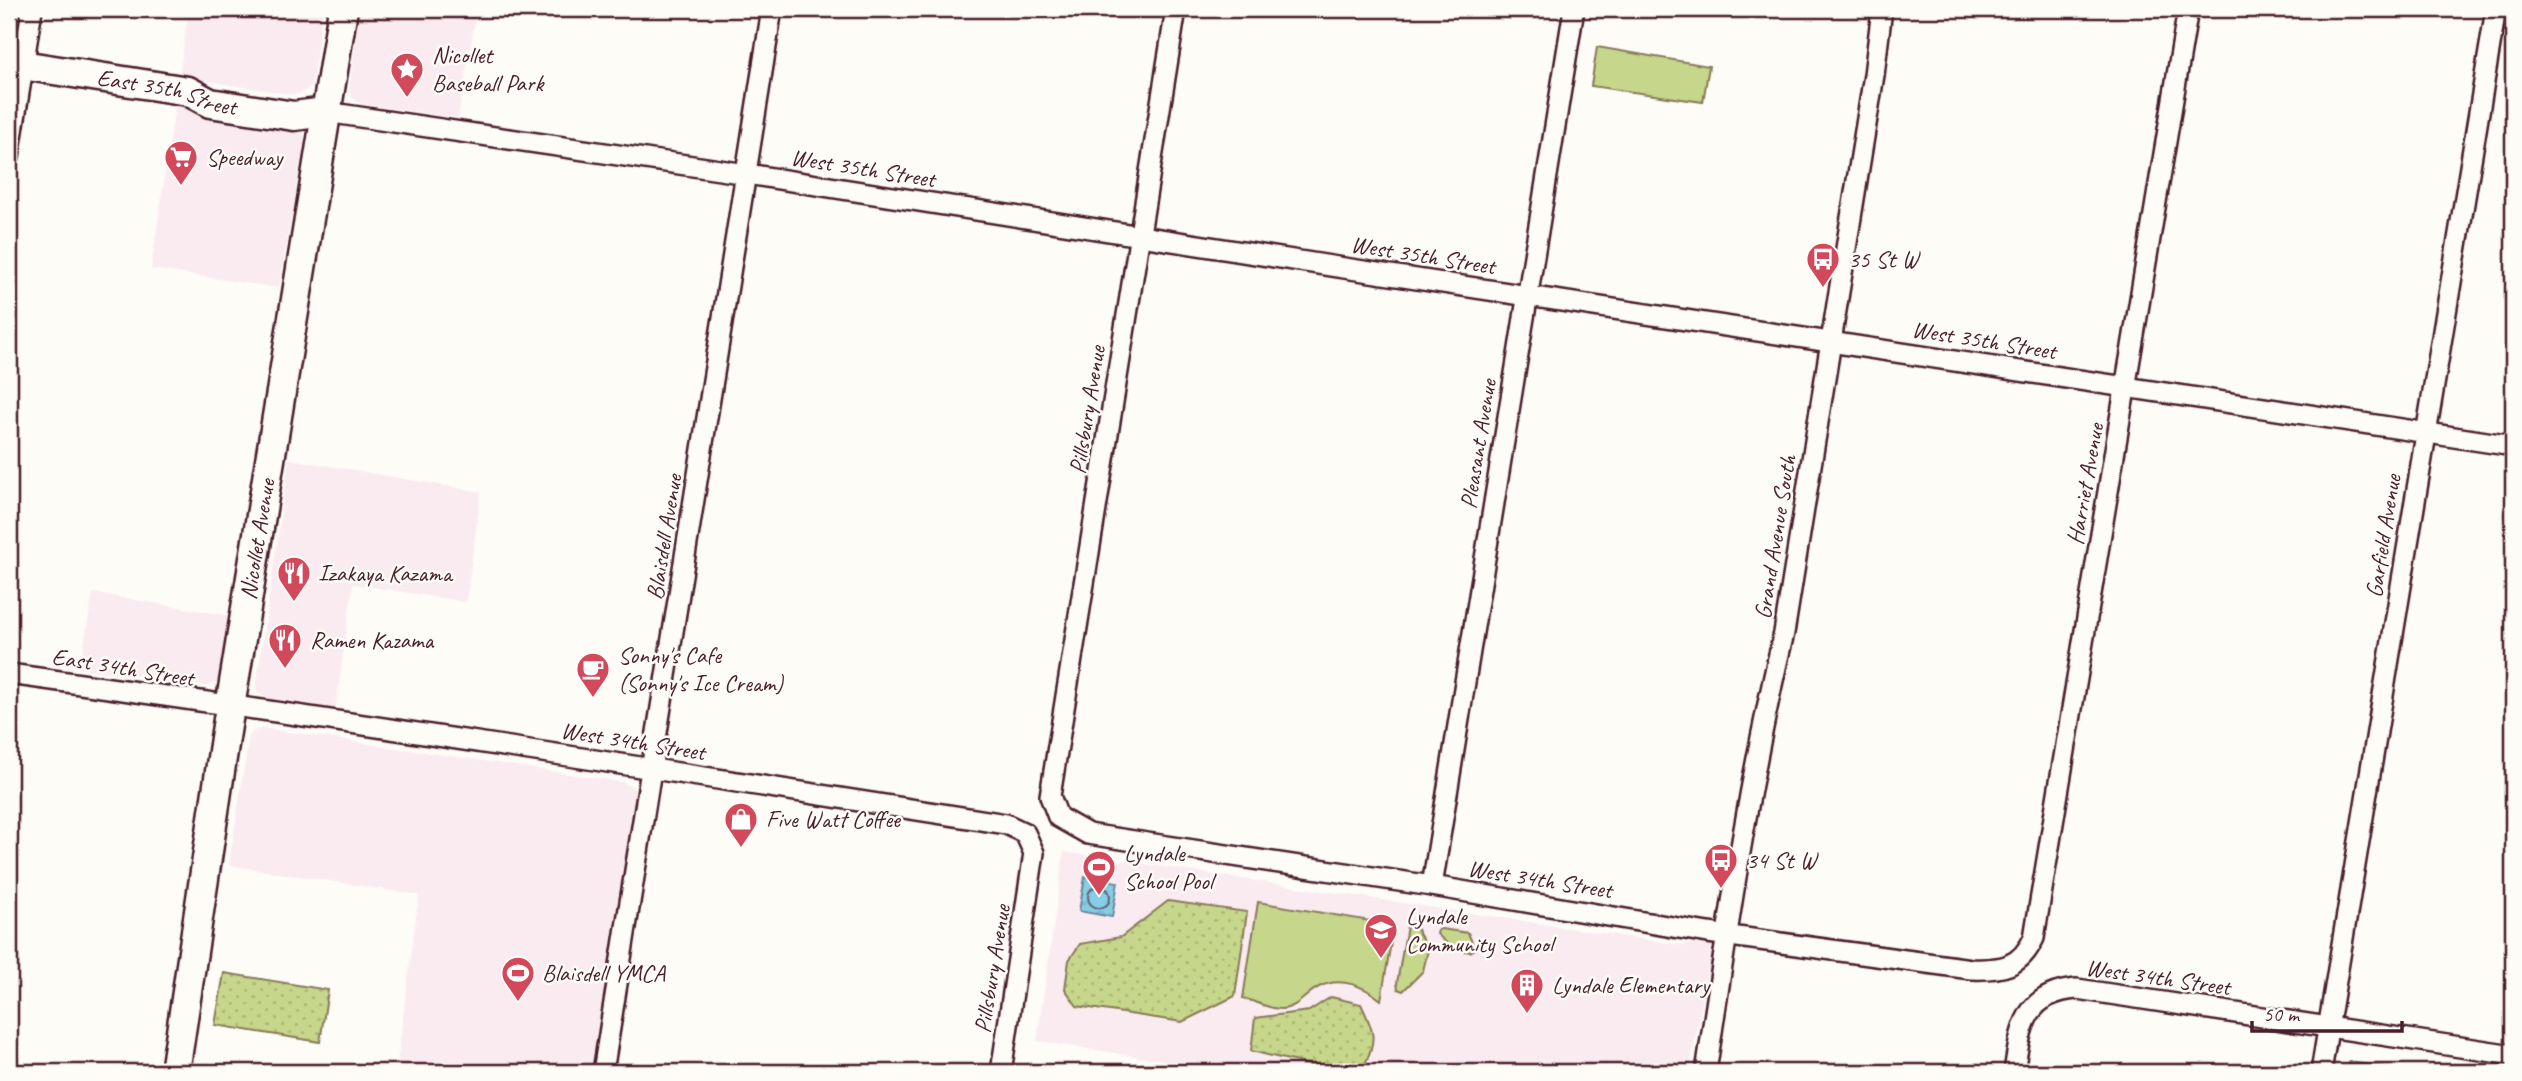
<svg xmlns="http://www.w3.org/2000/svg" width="2522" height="1081" font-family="Caveat,sans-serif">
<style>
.built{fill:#faebf1}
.green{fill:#c6d68a;stroke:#887a5a;stroke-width:2}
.park{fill:url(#park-dots);stroke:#887a5a;stroke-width:2}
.water{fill:url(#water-ripples);stroke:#6d889b;stroke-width:2}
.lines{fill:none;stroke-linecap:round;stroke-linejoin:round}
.shore{stroke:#626576;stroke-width:2}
.street-casing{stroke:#4a1f2b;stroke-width:24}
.secondary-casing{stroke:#4a1f2b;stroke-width:33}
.street{stroke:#fdfcf7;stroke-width:19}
.secondary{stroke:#fdfcf7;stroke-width:28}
.labels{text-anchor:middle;stroke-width:5;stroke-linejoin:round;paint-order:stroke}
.poi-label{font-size:24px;fill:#4a1f2b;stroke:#fdfcf7;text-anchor:start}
.street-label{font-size:24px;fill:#4a1f2b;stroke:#fdfcf7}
</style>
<defs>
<pattern id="park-dots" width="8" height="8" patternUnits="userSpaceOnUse" patternTransform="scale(1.75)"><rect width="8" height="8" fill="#c6d68a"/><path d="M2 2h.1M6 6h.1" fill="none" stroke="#acb777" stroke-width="1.8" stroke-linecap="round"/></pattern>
<pattern id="water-ripples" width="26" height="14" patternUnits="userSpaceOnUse" patternTransform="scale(1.75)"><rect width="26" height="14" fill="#85cee6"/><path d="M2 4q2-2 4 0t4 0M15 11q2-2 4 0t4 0" fill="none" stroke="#74b0c5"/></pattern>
</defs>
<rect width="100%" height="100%" fill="#fdfcf7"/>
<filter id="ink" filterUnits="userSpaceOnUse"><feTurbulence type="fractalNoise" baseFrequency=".0143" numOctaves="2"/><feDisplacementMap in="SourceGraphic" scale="14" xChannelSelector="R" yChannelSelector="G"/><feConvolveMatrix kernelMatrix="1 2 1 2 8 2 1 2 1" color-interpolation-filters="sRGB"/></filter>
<g filter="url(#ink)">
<g class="built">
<path d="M189 9H323L312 85 305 91 296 95 179 77Z"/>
<path d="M360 9H477L458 118 361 104 353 99 349 91Z"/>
<path d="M175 106 292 124 302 131 305 139 279 288 151 269Z"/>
<path d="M289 459 481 492 466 602 353 584 335 712 269 700 258 693 256 687Z"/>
<path d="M93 593 232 616 220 678 215 683 207 686 80 668Z"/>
<path d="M263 728 622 782 634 788 638 800 593 1072H396L419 895 229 865 249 736 255 730Z"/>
<path d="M1064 852 1682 945 1692 943 1709 945 1714 952 1713 967 1707 976 1689 1072H1236L1037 1041Z"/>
</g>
<g class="green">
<path d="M1597 47 1709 66 1703 102 1591 86Z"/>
<path d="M1258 902 1394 925 1381 1000C1364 986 1341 976 1319 987 1306 993 1297 1009 1281 1009 1269 1009 1254 1001 1243 998Z"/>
<path d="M1411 924 1415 926 1428 950 1423 971 1403 991 1398 989 1397 983 1407 926Z"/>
<path d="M1441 929 1468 933 1475 949 1470 952 1453 949 1437 934 1438 930Z"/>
</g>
<g class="park">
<path d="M1168 901 1247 912 1235 996 1182 1022 1077 1006 1065 989 1069 960 1080 944 1121 937Z"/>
<path d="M224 973 328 990 320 1042 215 1025Z"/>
<path d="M1331 997 1361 1004C1373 1030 1378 1037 1365 1064L1339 1072 1251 1051 1255 1018 1309 1011Z"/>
<path d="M2349 1062 2422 1072H2348Z"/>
</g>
<path class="water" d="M1085 877 1118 882 1112 917 1079 911Z"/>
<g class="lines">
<circle class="shore" cx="1099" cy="897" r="11"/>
<defs>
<g id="street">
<path d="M1176 9 1050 796 1058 817 1088 834 1432 886 1708 933 1971 969C2001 970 2020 968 2034 938L2188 9"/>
<path d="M326 112 747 174 1331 266 2513 446"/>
<path d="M9 157 32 9"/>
<path d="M9 674C342 720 674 772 1006 824L1025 833 1034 853 1001 1072"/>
<path d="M1432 886 1574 9"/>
<path d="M603 1072 772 9"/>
<path d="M1706 1072C1728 926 1749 777 1784 633L1874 75 1882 9"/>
<path d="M2014 1072C2021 1028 2024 993 2077 989L2513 1055"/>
<path d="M2321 1072 2496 9"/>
</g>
<g id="secondary">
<path id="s1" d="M9 63 188 91 210 103 242 108 294 116 326 112"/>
<path id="s2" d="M175 1072 225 738 343 9"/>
</g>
</defs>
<use href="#street" class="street-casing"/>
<use href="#secondary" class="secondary-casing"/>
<use href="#street" class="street"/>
<use href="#secondary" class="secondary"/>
</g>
</g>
<defs>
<symbol id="sight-pin" viewBox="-11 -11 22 30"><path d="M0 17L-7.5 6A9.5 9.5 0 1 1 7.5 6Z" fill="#d1495b" stroke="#fdfcf7"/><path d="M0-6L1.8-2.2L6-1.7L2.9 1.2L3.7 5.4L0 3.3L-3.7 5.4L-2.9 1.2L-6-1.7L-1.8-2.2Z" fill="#fff"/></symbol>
<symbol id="supermarket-pin" viewBox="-11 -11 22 30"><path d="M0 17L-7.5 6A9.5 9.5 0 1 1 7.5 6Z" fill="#d1495b" stroke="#fdfcf7"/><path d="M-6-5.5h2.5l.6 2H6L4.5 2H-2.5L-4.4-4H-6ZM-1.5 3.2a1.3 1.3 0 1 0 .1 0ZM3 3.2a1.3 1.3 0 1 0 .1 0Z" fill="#fff"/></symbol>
<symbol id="bus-pin" viewBox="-11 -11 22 30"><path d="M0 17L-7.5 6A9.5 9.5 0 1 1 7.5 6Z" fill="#d1495b" stroke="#fdfcf7"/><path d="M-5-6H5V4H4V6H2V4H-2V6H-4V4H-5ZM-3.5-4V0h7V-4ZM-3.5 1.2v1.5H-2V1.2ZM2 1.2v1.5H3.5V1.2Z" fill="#fff"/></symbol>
<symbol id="restaurant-pin" viewBox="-11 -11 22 30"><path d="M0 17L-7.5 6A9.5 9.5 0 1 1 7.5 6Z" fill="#d1495b" stroke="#fdfcf7"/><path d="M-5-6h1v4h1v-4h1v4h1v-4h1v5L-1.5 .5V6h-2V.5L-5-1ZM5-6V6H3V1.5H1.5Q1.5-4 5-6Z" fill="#fff"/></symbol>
<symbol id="cafe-pin" viewBox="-11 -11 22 30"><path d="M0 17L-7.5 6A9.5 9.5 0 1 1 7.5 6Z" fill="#d1495b" stroke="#fdfcf7"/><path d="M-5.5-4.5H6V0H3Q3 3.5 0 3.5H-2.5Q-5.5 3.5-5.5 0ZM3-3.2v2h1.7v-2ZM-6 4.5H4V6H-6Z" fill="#fff"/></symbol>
<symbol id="shop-pin" viewBox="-11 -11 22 30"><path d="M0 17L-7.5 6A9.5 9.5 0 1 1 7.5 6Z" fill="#d1495b" stroke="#fdfcf7"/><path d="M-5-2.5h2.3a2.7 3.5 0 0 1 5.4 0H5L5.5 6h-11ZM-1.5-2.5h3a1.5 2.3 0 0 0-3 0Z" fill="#fff"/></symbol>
<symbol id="stadium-pin" viewBox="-11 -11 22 30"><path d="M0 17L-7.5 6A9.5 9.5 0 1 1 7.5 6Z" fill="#d1495b" stroke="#fdfcf7"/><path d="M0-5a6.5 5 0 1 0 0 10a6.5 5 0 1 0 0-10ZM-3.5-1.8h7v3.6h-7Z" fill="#fff"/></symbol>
<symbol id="school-pin" viewBox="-11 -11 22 30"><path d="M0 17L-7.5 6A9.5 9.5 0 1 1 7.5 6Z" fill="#d1495b" stroke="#fdfcf7"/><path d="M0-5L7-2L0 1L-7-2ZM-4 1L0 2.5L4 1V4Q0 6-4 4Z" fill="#fff"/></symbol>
<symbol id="building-pin" viewBox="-11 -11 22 30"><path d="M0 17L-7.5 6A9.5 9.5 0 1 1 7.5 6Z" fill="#d1495b" stroke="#fdfcf7"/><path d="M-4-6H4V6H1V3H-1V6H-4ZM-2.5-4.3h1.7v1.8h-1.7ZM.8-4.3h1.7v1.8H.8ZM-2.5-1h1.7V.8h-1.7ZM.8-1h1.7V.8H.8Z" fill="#fff"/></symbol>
</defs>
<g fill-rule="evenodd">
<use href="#sight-pin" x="388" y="50" width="38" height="52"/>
<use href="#supermarket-pin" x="162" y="138" width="38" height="52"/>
<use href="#bus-pin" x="1804" y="240" width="38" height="52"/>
<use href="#restaurant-pin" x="275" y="554" width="38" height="52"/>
<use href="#restaurant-pin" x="266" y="621" width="38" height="52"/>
<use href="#cafe-pin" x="574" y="650" width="38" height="52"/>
<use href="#shop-pin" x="722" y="800" width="38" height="52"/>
<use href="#bus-pin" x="1702" y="841" width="38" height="52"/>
<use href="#stadium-pin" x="1080" y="848" width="38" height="52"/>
<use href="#school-pin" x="1362" y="911" width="38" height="52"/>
<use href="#stadium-pin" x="499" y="954" width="38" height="52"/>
<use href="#building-pin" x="1508" y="966" width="38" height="52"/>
</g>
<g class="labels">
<g class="poi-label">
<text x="432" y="63">Nicollet<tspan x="432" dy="28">Baseball Park</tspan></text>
<text x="206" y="165">Speedway</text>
<text x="1848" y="267">35 St W</text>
<text x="318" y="581">Izakaya Kazama</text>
<text x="310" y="648">Ramen Kazama</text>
<text x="618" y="663">Sonny's Cafe<tspan x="618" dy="28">(Sonny's Ice Cream)</tspan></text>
<text x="766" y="827">Five Watt Coffee</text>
<text x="1124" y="861">Lyndale<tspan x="1124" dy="28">School Pool</tspan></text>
<text x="1746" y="868">34 St W</text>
<text x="1406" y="924">Lyndale<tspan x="1406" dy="28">Community School</tspan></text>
<text x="542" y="981">Blaisdell YMCA</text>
<text x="1552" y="993">Lyndale Elementary</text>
</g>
<g class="street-label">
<text dy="8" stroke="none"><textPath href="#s1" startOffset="161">East 35th Street</textPath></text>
<text transform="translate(863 168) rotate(9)" y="8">West 35th Street</text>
<text transform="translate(1423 255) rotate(9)" y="8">West 35th Street</text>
<text transform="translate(1984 340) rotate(9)" y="8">West 35th Street</text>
<text transform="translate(1087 410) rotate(-81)" y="8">Pillsbury Avenue</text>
<text transform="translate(1478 444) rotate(-81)" y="8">Pleasant Avenue</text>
<text transform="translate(2085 484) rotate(-80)" y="8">Harriet Avenue</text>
<text transform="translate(2383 536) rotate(-81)" y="8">Garfield Avenue</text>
<text transform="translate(664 537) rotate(-81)" y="8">Blaisdell Avenue</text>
<text transform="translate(1775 537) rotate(-81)" y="8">Grand Avenue South</text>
<text dy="8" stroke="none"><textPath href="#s2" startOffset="539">Nicollet Avenue</textPath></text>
<text transform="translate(123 667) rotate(9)" y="8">East 34th Street</text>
<text transform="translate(633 741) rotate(9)" y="8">West 34th Street</text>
<text transform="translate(1540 879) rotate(9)" y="8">West 34th Street</text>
<text transform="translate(992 969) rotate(-81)" y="8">Pillsbury Avenue</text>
<text transform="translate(2158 977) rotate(8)" y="8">West 34th Street</text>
</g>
</g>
<rect width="2522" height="1081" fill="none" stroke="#fdfcf7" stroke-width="35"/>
<rect x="18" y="18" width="2487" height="1046" fill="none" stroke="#4a1f2b" stroke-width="2.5" filter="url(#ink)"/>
<path d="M2252 1021v10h150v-10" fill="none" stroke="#4a1f2b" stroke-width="3.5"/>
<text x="2263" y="1021" font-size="21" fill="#4a1f2b" stroke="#fdfcf7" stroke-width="5" paint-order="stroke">50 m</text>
</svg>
